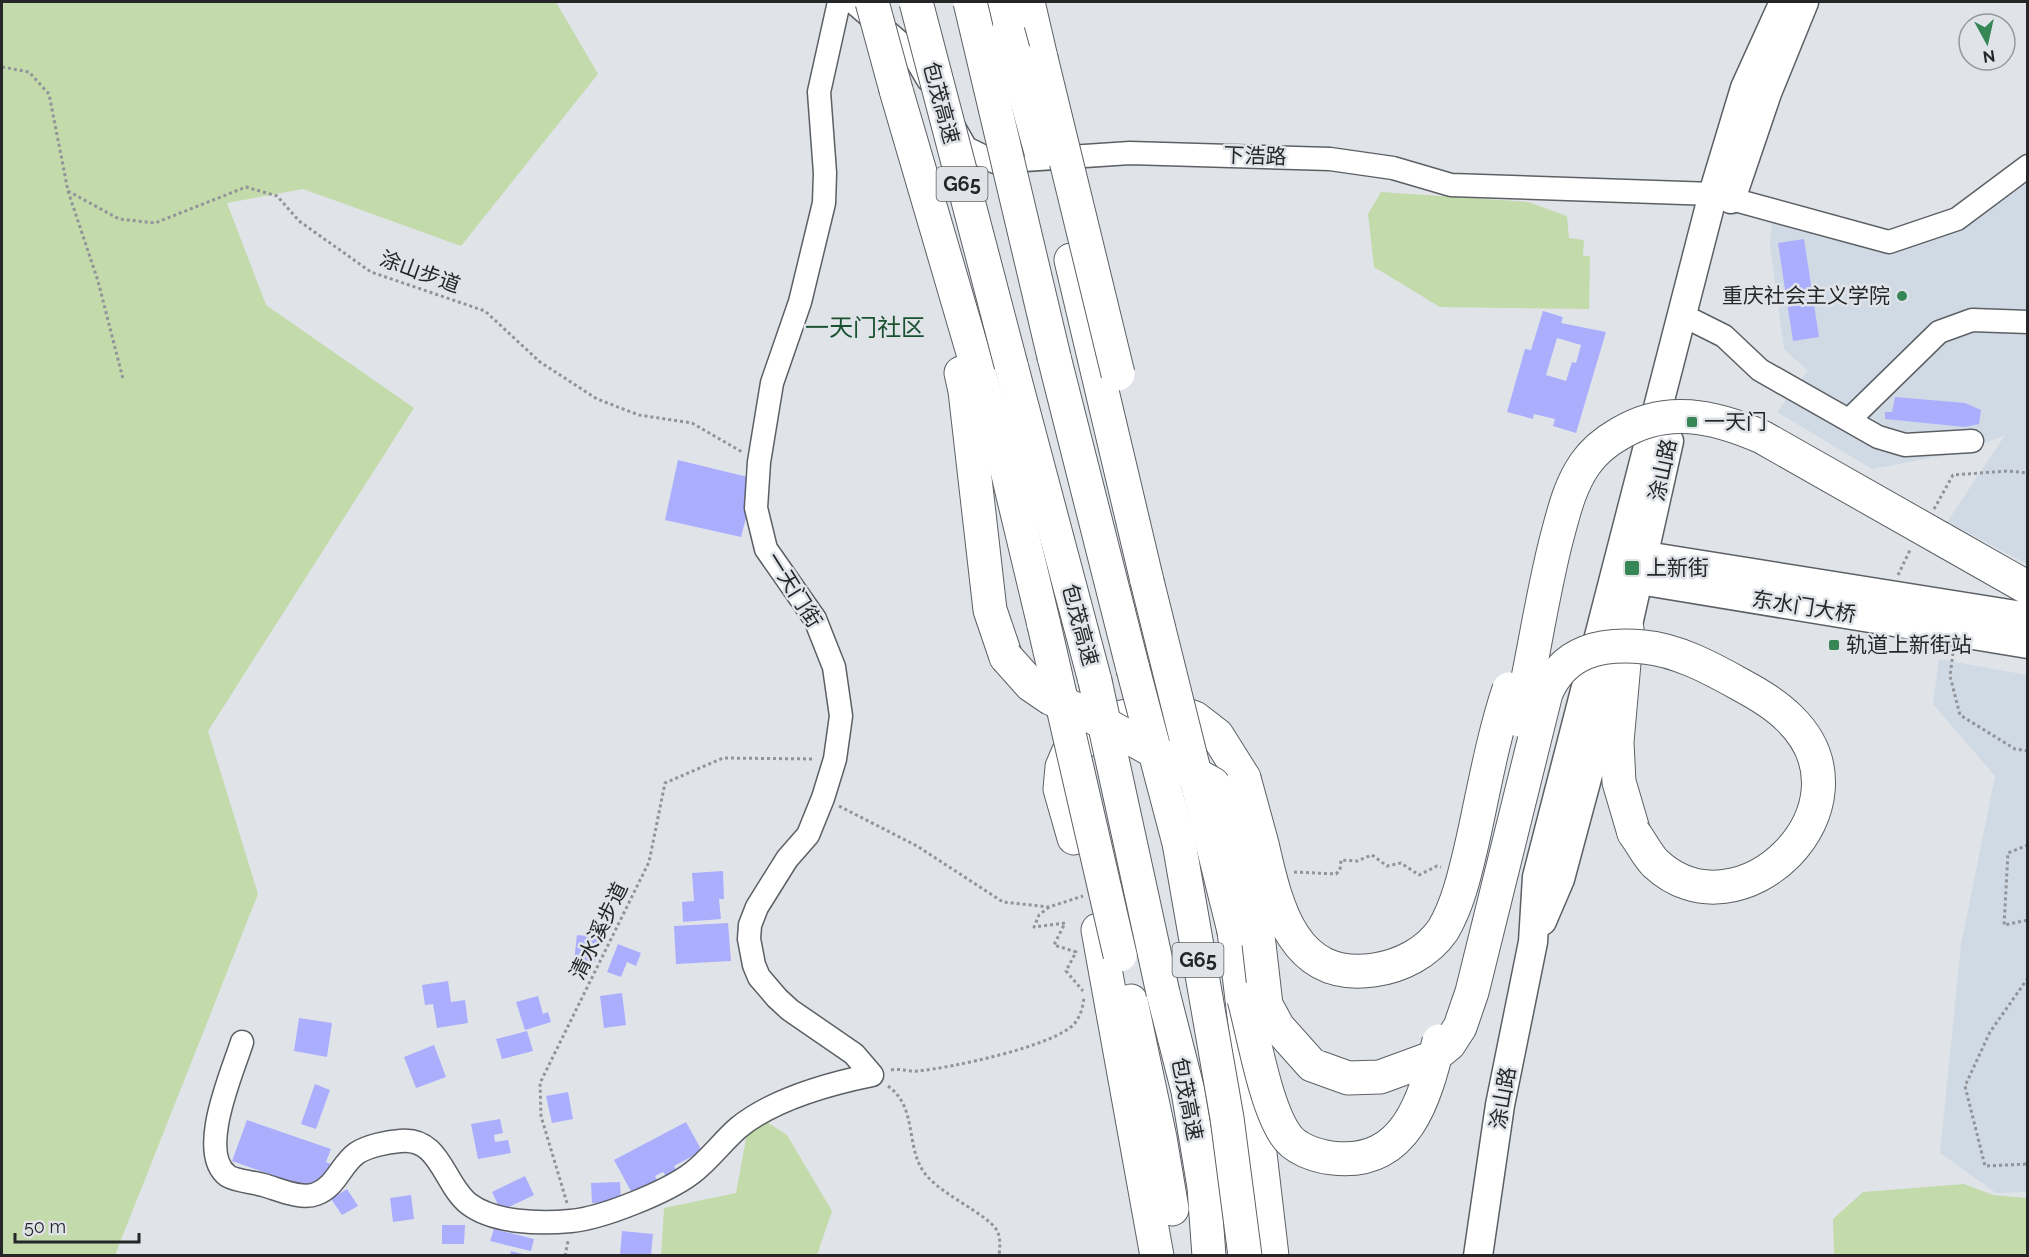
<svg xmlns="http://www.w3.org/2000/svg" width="2029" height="1257" font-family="Raleway,'Noto Sans SC',sans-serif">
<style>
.built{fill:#d0dae5}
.green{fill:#c3daab}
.building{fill:#aaaefd;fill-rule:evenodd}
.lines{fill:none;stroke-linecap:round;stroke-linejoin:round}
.minor-casing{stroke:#5c6064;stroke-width:25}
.major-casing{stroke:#5c6064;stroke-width:31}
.highway-casing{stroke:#5c6064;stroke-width:35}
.path{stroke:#919498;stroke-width:3;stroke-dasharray:3 3;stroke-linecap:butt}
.minor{stroke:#fff;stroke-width:22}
.major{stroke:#fff;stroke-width:28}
.highway{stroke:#fff;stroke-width:33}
.highway-bridge-casing{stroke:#5c6064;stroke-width:35;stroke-linecap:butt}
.highway-bridge{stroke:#fff;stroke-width:33}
.poi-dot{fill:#368656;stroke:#e0e4e9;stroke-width:2}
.labels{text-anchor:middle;stroke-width:5;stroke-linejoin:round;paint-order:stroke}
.shield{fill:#e0e4e9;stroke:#5d5f62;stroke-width:1.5}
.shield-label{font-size:20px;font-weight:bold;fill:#252628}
.street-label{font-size:21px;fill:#252628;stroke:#e0e4e9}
.poi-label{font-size:21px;fill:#252628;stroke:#e0e4e9;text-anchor:start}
.quarter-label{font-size:24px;fill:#1a5131;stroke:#e0e4e9}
</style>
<rect width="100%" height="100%" fill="#e0e4e9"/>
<g class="built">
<path d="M2027 155V564L1947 522 2005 435 1963 452 1872 469 1777 412 1808 371 1784 349 1770 244 1774 203 1888 231 1950 216Z"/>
<path d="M1939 659 2027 675V1192L1996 1193 1940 1153 1961 945 1995 776 1933 704Z"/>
</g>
<g class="green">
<path d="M2 2H556L598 74 461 246 303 189 227 203 266 305 414 408 208 731 258 894 115 1255H2Z"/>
<path d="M1381 192 1528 202 1567 216 1569 238 1584 240 1583 256H1590L1589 309 1440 307 1374 267 1368 214Z"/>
<path d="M751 1112 787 1135 832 1211 817 1255 661 1256 664 1208 736 1193Z"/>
<path d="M1964 1184 1993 1195 2027 1198V1255H1834L1833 1219 1863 1192Z"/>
</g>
<g class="building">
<path d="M1804 239 1819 337 1793 341 1778 243Z"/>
<path d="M1543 311 1563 317 1561 323 1606 332 1576 433 1553 426 1555 419 1534 414 1533 419 1507 412 1525 349 1531 350ZM1557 338 1581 345 1576 363 1572 362 1566 381 1546 375Z"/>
<path d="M1895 397 1965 403 1981 410 1979 424 1965 427 1885 419V412H1892Z"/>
<path d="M678 460 756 479 741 537 665 520Z"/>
<path d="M723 871 724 899H719L721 919 683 922 682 902 694 901 692 873Z"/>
<path d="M728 923 731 961 676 964 674 926Z"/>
<path d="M577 935 598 937 595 962H590L589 971 573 970Z"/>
<path d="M618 944 641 953 636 966 627 962 621 977 607 972Z"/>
<path d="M448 981 451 1002 465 1000 468 1023 437 1028 433 1004 425 1005 422 985Z"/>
<path d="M622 993 626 1025 604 1028 600 996Z"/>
<path d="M538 996 543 1014 548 1012 551 1022 525 1030 516 1002Z"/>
<path d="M299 1018 332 1023 327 1057 294 1051Z"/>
<path d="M527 1031 533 1051 502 1059 496 1039Z"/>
<path d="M434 1045 446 1077 416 1088 404 1057Z"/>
<path d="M315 1084 330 1090 316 1129 301 1124Z"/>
<path d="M568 1092 573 1119 552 1123 546 1096Z"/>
<path d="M500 1119 503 1133 494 1135 495 1142 508 1140 511 1153 478 1159 471 1124Z"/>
<path d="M247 1120 331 1149 326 1162 333 1165 328 1180 321 1177 316 1191 232 1161Z"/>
<path d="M686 1122 702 1151 674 1166 677 1171 666 1176 663 1172 655 1176 658 1182 633 1195 614 1160Z"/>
<path d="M525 1176 534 1195 501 1211 492 1192Z"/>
<path d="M620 1182 621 1202 592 1203 591 1183Z"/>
<path d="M347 1189 358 1206 342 1215 331 1199Z"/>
<path d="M411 1195 414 1219 393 1222 390 1198Z"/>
<path d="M442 1225H465L464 1244H442Z"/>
<path d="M494 1229 534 1239 531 1251 490 1241Z"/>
<path d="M622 1231 653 1234 651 1255 620 1256Z"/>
<path d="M511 1251 526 1255V1256H510Z"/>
</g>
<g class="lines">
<defs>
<g id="minor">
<path d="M853 2 912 53 928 80"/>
<path d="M954 127 966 148 995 162 1130 153 1330 159 1393 168 1451 185 1713 194 1889 242 1957 219 2028 166"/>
<path d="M1694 321 1724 336 1760 370 1878 437 1905 445 1972 441"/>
<path d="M1850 419 1939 332 1972 320 2028 322"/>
<path d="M242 1042C233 1071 196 1153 228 1176 236 1181 253 1182 263 1185 278 1189 301 1200 316 1194 337 1186 340 1165 357 1153 368 1146 387 1142 400 1141 440 1136 444 1185 469 1204 494 1223 540 1224 571 1221 603 1218 667 1192 692 1173 709 1160 722 1142 738 1128 772 1100 828 1084 872 1075L854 1054 790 1010 777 998 759 977 754 965 749 939 750 925 757 907 787 859 808 835 823 798 835 759 841 716 834 667 815 619 766 549 756 508 759 462 772 383 800 302 824 203 825 173 819 92 839 2"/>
</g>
<g id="major">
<path d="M1731 199 1767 93 1804 2"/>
<path d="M1627 553 2028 617"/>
<path d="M1621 577 2028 644"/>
<path d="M1542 921 1560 879 1627 629 1669 441"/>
<path d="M1478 1256 1500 1105 1533 942 1537 877 1713 194 1745 88 1784 2"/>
</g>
<g id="highway">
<path d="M998 2 1008 32"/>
<path d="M1028 2 1041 58"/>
<path d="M896 90 1005 462 1044 625"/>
<path d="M1071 260 1147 581"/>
<path d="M1054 357 1133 669"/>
<path d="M1011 365 1095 681"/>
<path d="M961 373 965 391 990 610 1006 657"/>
<path d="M1940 538 2028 588"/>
<path d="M1627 629 1617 742 1619 782 1634 833"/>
<path d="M1074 838 1060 789 1062 767 1068 753 1116 718 1150 712H1178L1195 718 1217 735 1244 778"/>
<path d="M1098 930 1157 1256"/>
<path d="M1234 931 1272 1256"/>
<path d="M1163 993 1188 1091 1204 1187 1209 1256"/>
<path d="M1131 1001 1160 1138 1172 1209"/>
</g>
</defs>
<use href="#minor" class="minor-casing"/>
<use href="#major" class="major-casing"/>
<use href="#highway" class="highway-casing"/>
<g class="path">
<path d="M2 67 29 72 49 94 68 191 98 281 123 379"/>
<path d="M68 191 119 219 155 223 246 187 277 196 299 221 371 272 485 311 540 362 597 399 639 415 692 423 742 452"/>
<path d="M1934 509 1953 475 2007 471 2028 473"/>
<path d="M1898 575 1911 548"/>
<path d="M1953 653 1950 676 1960 715 2015 749 2028 751"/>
<path d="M839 806 917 846 1003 902 1049 907 1083 896"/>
<path d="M2028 845 2008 853 2004 925 2028 920"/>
<path d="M1294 872 1336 874 1340 870 1341 860 1357 861 1372 855 1387 866 1401 863 1419 875 1437 866 1441 867"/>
<path d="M1049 907 1039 915 1034 927 1065 923 1054 945 1076 952 1066 971 1083 991"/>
<path d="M2028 978 1990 1032 1965 1086 1985 1166 2028 1164"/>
<path d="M891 1070C900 1068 909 1072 918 1071 950 1068 1056 1046 1075 1023 1081 1015 1083 1006 1084 997"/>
<path d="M888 1086C919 1108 904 1150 927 1176 943 1195 986 1214 996 1229 1001 1237 1000 1246 999 1256"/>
<path d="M567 1203 541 1116 540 1083 649 862 665 783 723 758 815 759"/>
<path d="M565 1256 568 1241"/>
</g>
<use href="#minor" class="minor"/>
<use href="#major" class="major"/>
<use href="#highway" class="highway"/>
<defs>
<g id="highway-bridge">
<path d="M872 2 896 90"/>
<path d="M916 2 1011 365"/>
<path d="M970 2 1054 357"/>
<path d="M1008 32 1041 152"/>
<path d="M1041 58 1118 374"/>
<path d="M1147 581 1234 931"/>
<path d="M1044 625 1120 955"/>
<path d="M1006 657 1031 685 1050 698 1087 714 1213 784 1232 812 1242 842 1256 918 1266 1005 1278 1027 1312 1065 1348 1078 1380 1077 1432 1058 1449 1044 1460 1027 1472 992 1546 693C1564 651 1600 643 1644 647 1677 650 1711 668 1741 685 1758 694 1775 704 1789 718 1880 806 1739 943 1655 863 1647 855 1641 842 1634 833"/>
<path d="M1133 669 1179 843 1227 1118 1245 1256"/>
<path d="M1095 681 1163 993"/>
<path d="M1519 720C1533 661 1541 600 1556 541 1563 515 1569 487 1585 464 1594 451 1605 442 1619 434 1666 405 1714 416 1762 437L1940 538"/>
<path d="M1244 778C1250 800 1256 822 1262 844 1276 905 1292 982 1374 970 1401 966 1427 953 1443 930 1459 903 1466 869 1473 839 1484 789 1493 737 1509 689"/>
<path d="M1244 999C1254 1037 1265 1104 1285 1134 1294 1149 1316 1156 1332 1158 1407 1167 1425 1098 1439 1041"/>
</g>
</defs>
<use href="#highway-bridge" class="highway-bridge-casing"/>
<use href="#highway-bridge" class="highway-bridge"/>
</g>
<g class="poi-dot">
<circle cx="1902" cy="296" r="6"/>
<rect x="1686" y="416" width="12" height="12" rx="3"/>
<rect x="1624" y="560" width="16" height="16" rx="3"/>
<rect x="1828" y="639" width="12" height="12" rx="3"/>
</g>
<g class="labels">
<g class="shield">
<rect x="936.5" y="167" width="51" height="34" rx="4.5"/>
<rect x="1172.5" y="943" width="51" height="34" rx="4.5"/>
</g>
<g class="shield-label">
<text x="962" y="191">G65</text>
<text x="1198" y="967">G65</text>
</g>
<g class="street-label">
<text transform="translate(941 103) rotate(75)" y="7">包茂高速</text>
<text transform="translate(1255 156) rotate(2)" y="7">下浩路</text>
<text transform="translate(420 272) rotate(20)" y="7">涂山步道</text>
<text transform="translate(1663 470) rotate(-78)" y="7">涂山路</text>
<text transform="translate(794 590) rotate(58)" y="7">一天门街</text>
<text transform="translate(1804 607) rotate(9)" y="7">东水门大桥</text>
<text transform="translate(1080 625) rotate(75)" y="7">包茂高速</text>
<text transform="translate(599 931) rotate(-64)" y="7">清水溪步道</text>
<text transform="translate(1503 1098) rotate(-80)" y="7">涂山路</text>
<text transform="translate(1187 1099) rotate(79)" y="7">包茂高速</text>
</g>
<g class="poi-label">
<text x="1890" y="303" text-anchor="end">重庆社会主义学院</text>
<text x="1704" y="429">一天门</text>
<text x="1646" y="575">上新街</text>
<text x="1846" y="652">轨道上新街站</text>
</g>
<g class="quarter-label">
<text x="865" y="336">一天门社区</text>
</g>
</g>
<rect width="2029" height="1257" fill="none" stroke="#252628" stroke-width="6"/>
<g transform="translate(1987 42) rotate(172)"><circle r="28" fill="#e0e4e9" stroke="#95989c" stroke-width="1.5"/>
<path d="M0-4.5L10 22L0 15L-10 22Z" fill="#368656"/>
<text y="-9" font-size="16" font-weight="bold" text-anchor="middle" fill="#252628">N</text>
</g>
<path d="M15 1233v9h124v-9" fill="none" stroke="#252628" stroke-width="3"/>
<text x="24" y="1233" font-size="18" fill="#252628" stroke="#e0e4e9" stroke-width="4.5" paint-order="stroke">50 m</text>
</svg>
